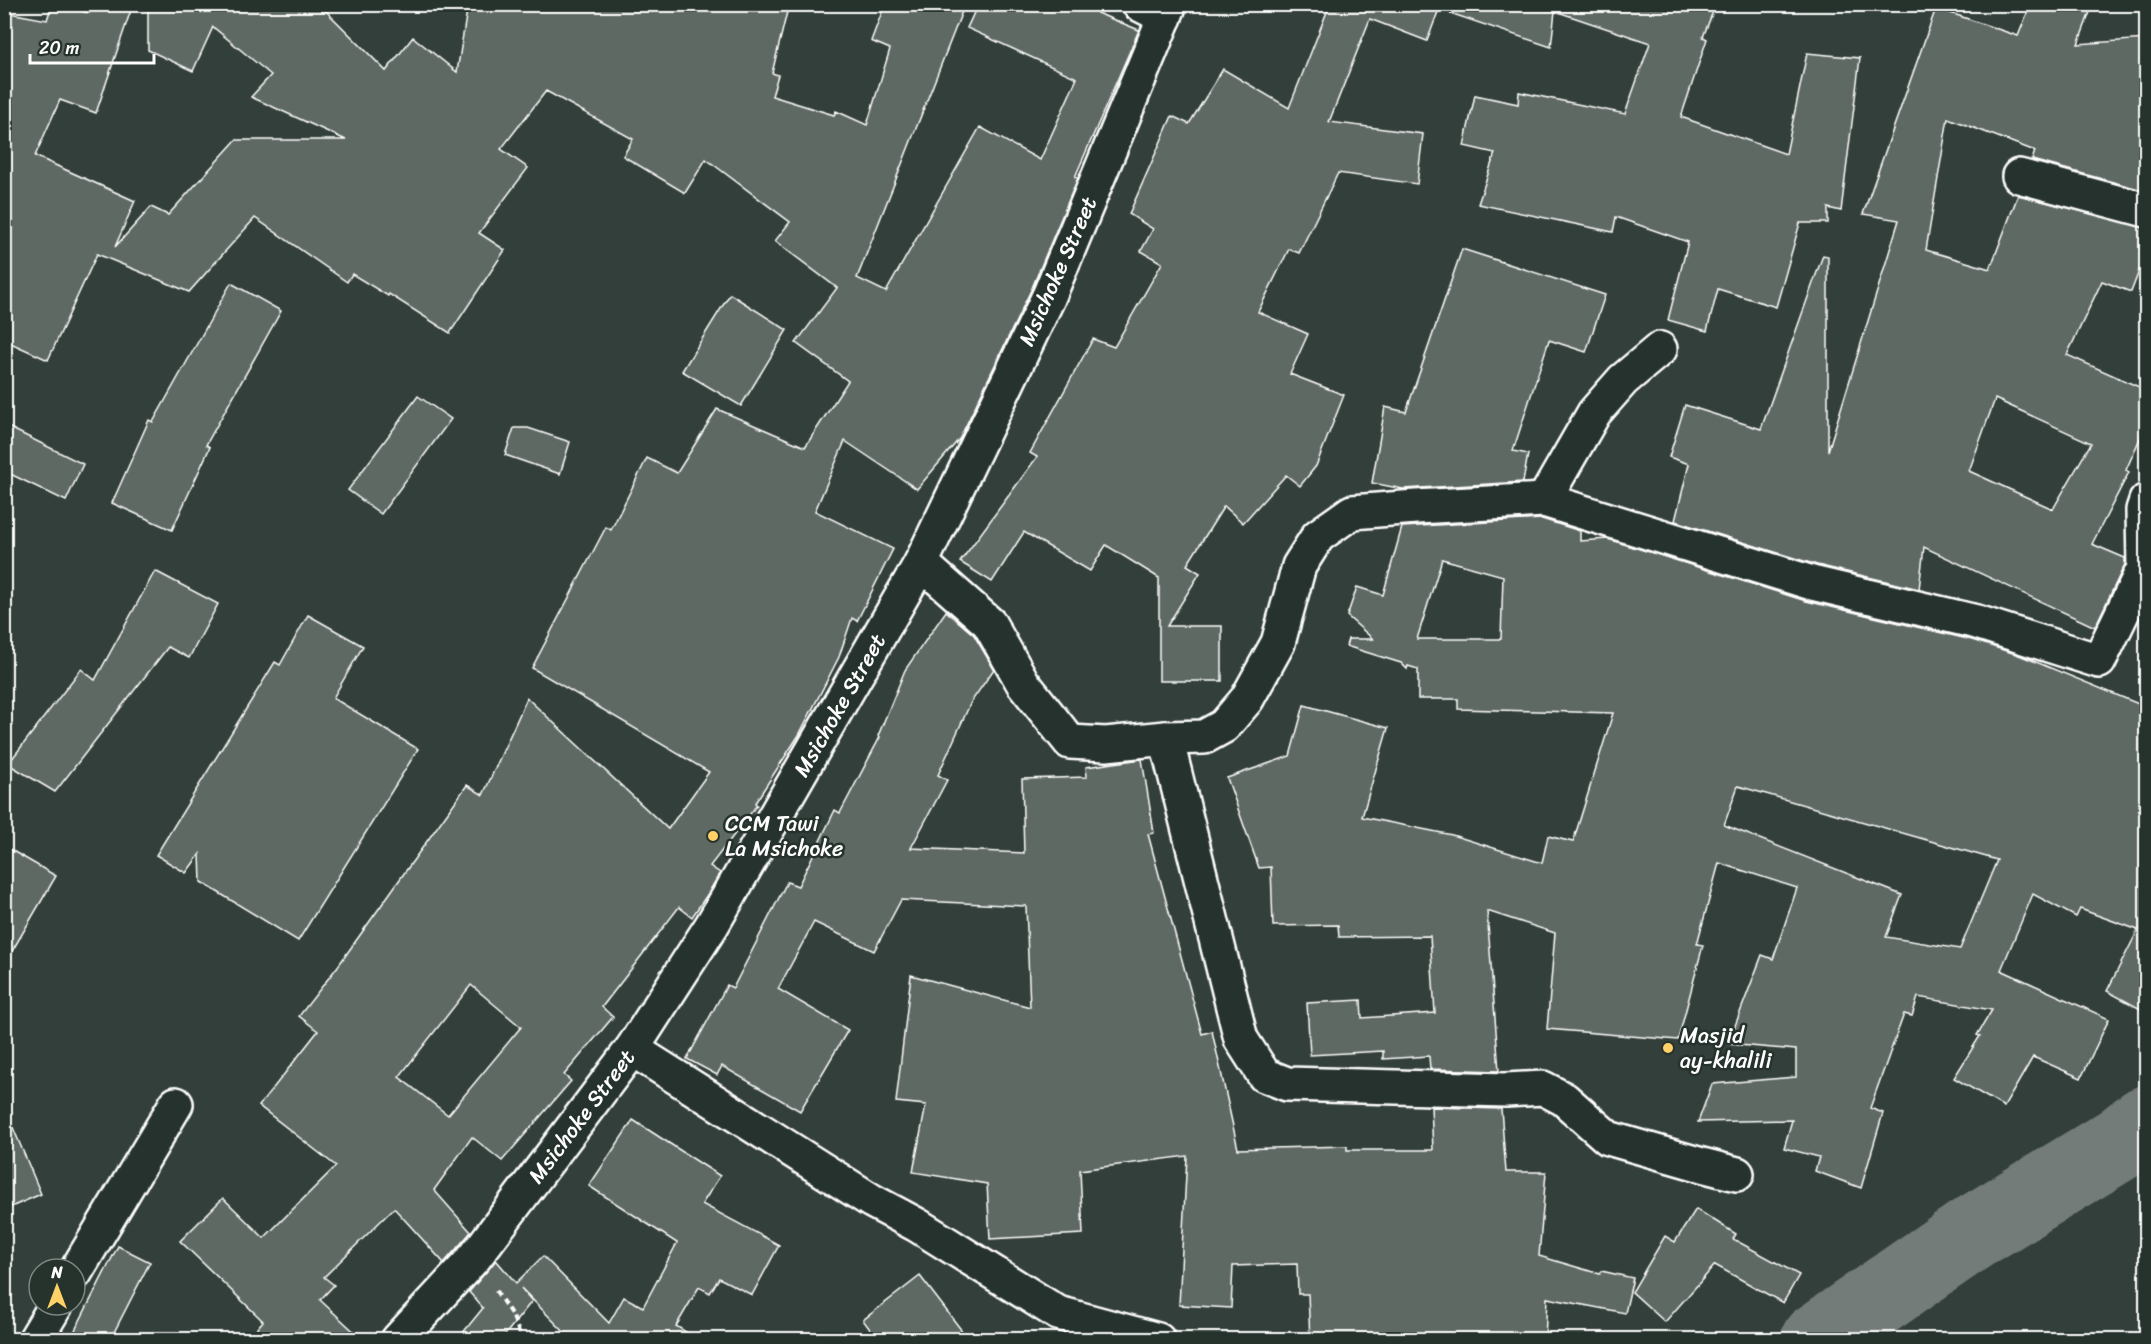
<svg xmlns="http://www.w3.org/2000/svg" width="2151" height="1344" font-family="Sriracha,sans-serif">
<style>
.lines{fill:none;stroke-linecap:round;stroke-linejoin:round}
.river{stroke:#737b78;stroke-width:75}
.building{fill:#5f6964;stroke:#fff;stroke-width:1.5;fill-rule:evenodd}
.minor-casing{stroke:#fff;stroke-width:38}
.path{stroke:#fff;stroke-width:4;stroke-dasharray:6 4.5;stroke-linecap:butt}
.minor{stroke:#26332d;stroke-width:33}
.poi-dot{fill:#ffd166;stroke:#26332d;stroke-width:2}
.labels{text-anchor:middle;stroke-width:5;stroke-linejoin:round;paint-order:stroke}
.street-label{font-size:22px;fill:#fff;stroke:#26332d}
.poi-label{font-size:22px;fill:#fff;stroke:#26332d;text-anchor:start}
</style>
<rect width="100%" height="100%" fill="#333f3a"/>
<filter id="ink" filterUnits="userSpaceOnUse"><feTurbulence type="fractalNoise" baseFrequency=".0167" numOctaves="2"/><feDisplacementMap in="SourceGraphic" scale="12" xChannelSelector="R" yChannelSelector="G"/><feConvolveMatrix kernelMatrix="1 2 1 2 8 2 1 2 1" color-interpolation-filters="sRGB"/></filter>
<g filter="url(#ink)">
<g class="lines">
<path class="river" d="M1818 1340 1971 1234 2122 1142 2146 1123"/>
</g>
<g class="building">
<path d="M52 4 89 13 91 4H133L96 113 60 100 35 156 135 201 115 247 151 207 168 215 236 140H346L251 97 271 75 213 27 193 71 148 50V4H319L386 71 413 37 457 72 468 4H789L772 73 778 75 772 96 834 115 836 111 867 125 890 49 871 41 885 4H965L857 278 886 292 980 127 1040 160 1077 78 967 28 978 4H1101L1097 13 1139 30 1075 177 1078 178 1032 288 960 438 917 489 845 441 815 511 893 549 857 621 852 618 839 657 799 735 755 803 757 805 710 866 720 873 709 892 692 917 679 907 602 1007 613 1017 564 1075 571 1081 502 1161 472 1137 434 1190 471 1232 444 1263 394 1208 324 1277 334 1285 320 1300 363 1340H247L263 1321 180 1241 223 1198 264 1238 336 1166 259 1106 318 1031 299 1016 338 966 467 785 483 795 527 698 668 829 709 772 532 668 606 527 611 530 647 458 677 473 717 409 805 447 848 381 796 343 837 288 775 241 790 222 706 159 685 193 623 156 633 139 546 91 501 149 528 168 479 233 505 250 450 333 389 294 388 296 352 274 347 282 255 218 189 292 97 254 48 360 4 340V12L47 20ZM471 985 521 1027 448 1115 399 1077Z"/>
<path d="M1330 4H1441L1427 41 1370 19 1329 122 1423 134 1417 184 1338 173 1299 253 1289 249 1258 312 1308 334 1290 374 1344 395 1316 466 1300 486 1286 475 1243 523 1224 506 1187 565 1200 573 1167 626H1222V681H1159V578L1106 545 1090 571 1024 532 992 582 960 562 1037 457 1030 453 1093 339 1114 347 1162 263 1141 251 1153 229 1129 214 1172 116 1189 124 1223 69 1289 108Z"/>
<path d="M1442 4H1716L1703 37 1707 39 1681 117 1786 154 1807 53 1860 58 1841 211 1828 208V223H1800L1776 307 1718 289 1707 331 1668 320 1688 242 1616 217 1613 232 1478 204 1495 153 1464 146 1475 95 1518 104 1519 92 1625 114 1650 43 1555 11 1551 47 1441 10Z"/>
<path d="M2031 4H2093L2078 44 2146 39V191L2032 160 2035 151 1948 118 1926 250 1990 269 2018 195 2146 228V253L2131 292 2102 281 2067 355 2146 390V425L2126 470 2129 472 2092 544 2125 558V564L2095 627 1924 547 1919 589 1817 565 1675 521 1689 464 1669 457 1685 405 1761 429 1823 255 1828 256V451L1899 220 1863 214 1936 8 2018 36ZM1995 399 2091 443 2053 509 1969 471Z"/>
<path d="M1462 249 1605 295 1586 352 1549 340 1513 451 1528 454 1523 482 1403 489 1372 483 1385 407 1406 412Z"/>
<path d="M231 283 281 311 206 445 210 447 172 530 112 503 149 420 153 422Z"/>
<path d="M730 294 787 330 741 406 682 371Z"/>
<path d="M418 396 451 419 381 514 348 490Z"/>
<path d="M4 425 83 464 66 501 4 471Z"/>
<path d="M514 428H528L570 442 560 474 505 455Z"/>
<path d="M1542 519 1580 531V541L1608 539 1806 601 1972 640 2019 655 2146 707V1012L2107 991 2138 930 2080 909 2076 917 2033 894 2001 970 2109 1019 2081 1078 2033 1057 2004 1107 1954 1078 1980 1036 1977 1035 1992 1010 1918 997 1912 1016 1904 1014 1870 1108 1883 1113 1861 1188 1815 1171 1819 1157 1784 1148 1792 1120 1698 1122 1712 1084 1796 1077V1050L1728 1044 1762 955 1773 959 1797 888 1719 863 1697 944 1703 945 1678 1040 1547 1029 1555 933 1487 911 1499 1071 1430 1069 1429 1056 1383 1059V1051L1310 1055 1307 1003 1361 1000 1362 1018 1435 1013 1430 936 1339 937 1338 925 1273 926 1271 867 1259 868 1227 778 1290 756 1304 705 1388 728 1362 817 1452 835 1542 863 1548 836 1573 842 1613 713 1458 709V699H1418V669L1408 666 1407 669 1401 663 1346 646 1348 639H1373L1347 616 1357 587 1383 595 1402 527ZM1442 559 1503 576 1501 639H1417ZM1738 786 1997 860 1960 949 1886 937 1902 895 1724 825Z"/>
<path d="M155 571 218 604 189 658 168 647 55 792 8 764 81 669 95 680Z"/>
<path d="M946 611 974 635 994 669 971 702 938 775 947 780 911 848 1024 853 1022 779 1087 777 1086 767 1142 759 1154 833 1148 834 1202 1034 1212 1031 1238 1149 1347 1146V1150H1433L1431 1107 1501 1109 1506 1172H1546L1539 1256 1600 1274 1601 1271 1633 1278 1625 1313 1547 1298 1545 1340H1310L1308 1294H1298L1297 1264 1233 1266 1231 1308 1179 1305 1187 1156 1080 1170 1083 1234 990 1239 987 1184 913 1172 926 1105 896 1102 911 975 1030 1007 1026 906 901 900 874 951 814 922 778 989 848 1030 800 1111 722 1066 717 1075 687 1059 727 985 733 988 787 882 798 886 835 810 840 813 880 737 878 736 905 670Z"/>
<path d="M308 615 363 646 333 698 418 749 298 941 201 882 200 854 186 873 156 855 275 662 280 665Z"/>
<path d="M4 846 56 876 4 965Z"/>
<path d="M4 1106 41 1194 4 1210Z"/>
<path d="M633 1120 720 1176 702 1204 779 1245 752 1295 719 1278 710 1293 699 1287 676 1326 699 1340H572L521 1288 532 1301 501 1340H457L483 1308 469 1292 496 1260 516 1283 543 1256 609 1323 624 1297 643 1307 677 1243 589 1186Z"/>
<path d="M1696 1209 1736 1234 1733 1239 1799 1275 1783 1303 1715 1265 1665 1322 1632 1292 1665 1236 1675 1242Z"/>
<path d="M118 1246 150 1262 110 1340H70Z"/>
<path d="M920 1276 969 1340H878L863 1320Z"/>
</g>
<g class="lines">
<defs>
<g id="minor">
<path d="M1139 4 1165 17"/>
<path d="M2019 176 2146 210"/>
<path d="M1544 500 1594 413 1623 380 1660 349"/>
<path d="M921 563 989 623 1023 683 1070 742 1106 744 1166 738 1204 737 1224 726 1247 699 1278 643 1299 566 1318 536 1352 512 1416 507 1544 500 1812 583 1977 622 2099 661 2144 568 2143 510 2146 501"/>
<path d="M1166 738 1241 1039 1264 1075 1287 1084 1506 1090 1543 1088 1564 1099 1608 1138 1702 1165 1737 1174"/>
<path d="M632 1049 872 1201 917 1225 1058 1313 1158 1340"/>
<path d="M75 1273 176 1104"/>
<path d="M35 1340 56 1305"/>
<path d="M398 1340 475 1257 632 1049 712 925 921 563 1049 296 1170 4"/>
</g>
</defs>
<use href="#minor" class="minor-casing"/>
<path class="path" d="M496 1291 513 1317 522 1340"/>
<use href="#minor" class="minor"/>
</g>
</g>
<g class="poi-dot">
<circle cx="713" cy="836" r="6"/>
<circle cx="1668" cy="1048" r="6"/>
</g>
<g class="labels">
<g class="street-label">
<text transform="translate(1057 271) rotate(-66)" y="8">Msichoke Street</text>
<text transform="translate(839 705) rotate(-60)" y="8">Msichoke Street</text>
<text transform="translate(581 1116) rotate(-53)" y="8">Msichoke Street</text>
</g>
<g class="poi-label">
<text x="725" y="831">CCM Tawi<tspan x="725" dy="25">La Msichoke</tspan></text>
<text x="1680" y="1043">Masjid<tspan x="1680" dy="25">ay-khalili</tspan></text>
</g>
</g>
<rect width="2151" height="1344" fill="none" stroke="#26332d" stroke-width="24"/>
<rect x="12" y="12" width="2127" height="1320" fill="none" stroke="#fff" stroke-width="2" filter="url(#ink)"/>
<g transform="translate(57 1287)"><circle r="28" fill="#26332d" stroke="#7d8581" stroke-width="1.5"/>
<path d="M0-4.5L10 22L0 15L-10 22Z" fill="#ffd166"/>
<text y="-9" font-size="16" font-weight="bold" text-anchor="middle" fill="#ffffff">N</text>
</g>
<path d="M30 54v9h124v-9" fill="none" stroke="#ffffff" stroke-width="3"/>
<text x="39" y="54" font-size="18" fill="#ffffff" stroke="#26332d" stroke-width="4.5" paint-order="stroke">20 m</text>
</svg>
